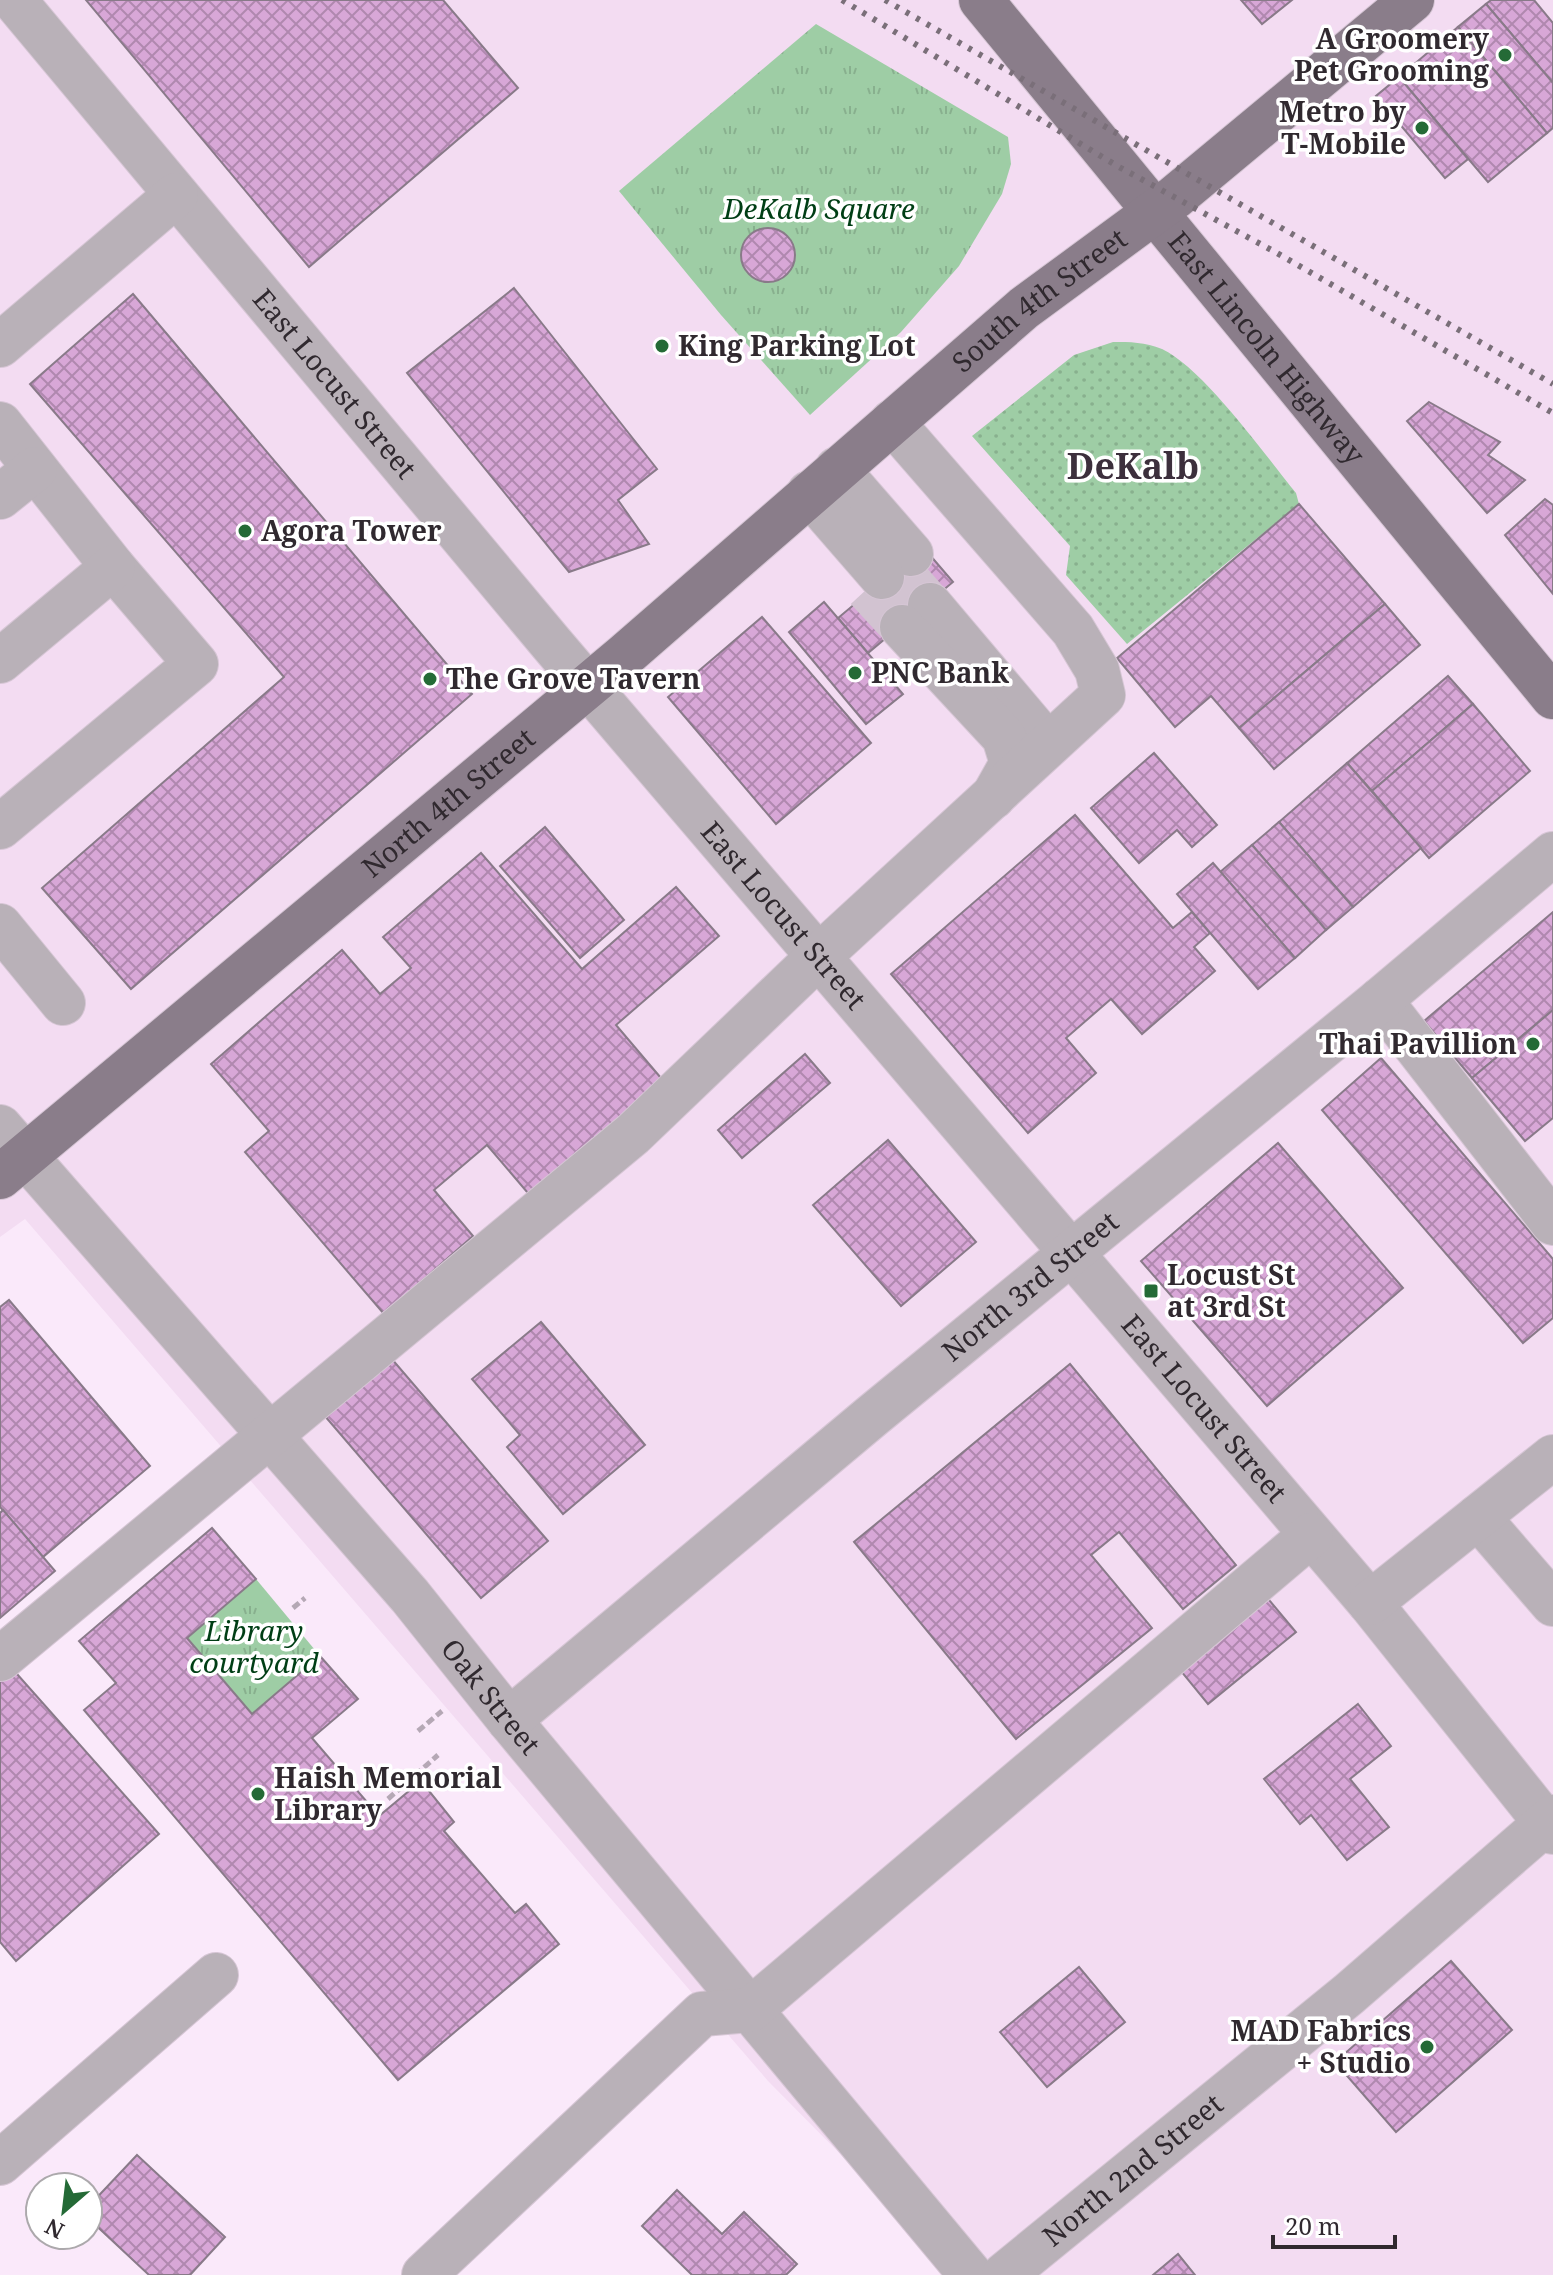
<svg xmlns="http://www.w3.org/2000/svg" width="1553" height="2275" font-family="'Noto Serif',serif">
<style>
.built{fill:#f3dcf2}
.grass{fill:url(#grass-dots)}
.park{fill:url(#park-tufts)}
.building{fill:url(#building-cross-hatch);stroke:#897a89;stroke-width:2}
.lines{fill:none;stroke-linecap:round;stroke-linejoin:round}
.minor-tunnel{stroke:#d2c3d1;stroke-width:44;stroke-dasharray:44 22;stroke-linecap:butt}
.minor-casing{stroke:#d6c6d5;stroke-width:46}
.major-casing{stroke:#d6c6d5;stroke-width:46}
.path{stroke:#b5a8b5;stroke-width:5;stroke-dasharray:8 4;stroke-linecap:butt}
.minor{stroke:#b9b1b8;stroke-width:44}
.major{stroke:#8a7d8a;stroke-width:44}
.rail{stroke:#7a6f79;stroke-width:6;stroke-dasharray:4 8;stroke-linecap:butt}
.poi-dot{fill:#246a36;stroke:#fff;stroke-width:3}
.labels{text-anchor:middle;stroke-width:7;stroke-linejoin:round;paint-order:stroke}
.poi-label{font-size:28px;font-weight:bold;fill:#30292f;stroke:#fff;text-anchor:start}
.park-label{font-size:28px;font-style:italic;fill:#003e15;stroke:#fff}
.street-label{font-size:28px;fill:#30292f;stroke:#fff}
.district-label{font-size:36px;font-weight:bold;fill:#3c2f3c;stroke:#fff}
</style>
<defs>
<pattern id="grass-dots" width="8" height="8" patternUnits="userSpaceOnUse" patternTransform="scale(2)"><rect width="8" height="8" fill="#9ecda5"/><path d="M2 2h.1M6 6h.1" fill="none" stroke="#88b08e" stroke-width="1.8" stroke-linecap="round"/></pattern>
<pattern id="park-tufts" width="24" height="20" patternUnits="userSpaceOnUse" patternTransform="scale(2)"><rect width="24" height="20" fill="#9ecda5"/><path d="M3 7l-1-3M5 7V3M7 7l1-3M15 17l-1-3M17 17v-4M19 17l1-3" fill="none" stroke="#88b08e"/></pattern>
<pattern id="building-cross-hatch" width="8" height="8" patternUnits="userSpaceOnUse" patternTransform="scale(2)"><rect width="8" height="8" fill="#d8a7d7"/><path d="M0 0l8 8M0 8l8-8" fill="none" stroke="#b088af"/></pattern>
</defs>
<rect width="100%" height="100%" fill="#fae9fa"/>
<path class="built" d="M0 0H1553V2275H960L768 2081 25 1219 0 1237Z"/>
<path class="grass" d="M1113 342C1130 342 1145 342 1162 349 1203 368 1265 455 1296 493L1299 504 1127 644 1066 575 1070 546 972 436 1074 355Z"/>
<g class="park">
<path d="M816 24 1008 137 1011 164 1002 194 959 266 901 332 810 415 721 315 619 191Z"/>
<path d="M256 1579 320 1656 252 1714 187 1638Z"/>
</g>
<g class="building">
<path d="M86 0H443L518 88 309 267Z"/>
<path d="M1241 0H1292L1262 24Z"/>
<path d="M1491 0H1534L1553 23V83L1486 4Z"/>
<path d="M1486 4 1553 83V128L1547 133 1458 27Z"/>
<path d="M1458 27 1547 133 1488 182 1399 77Z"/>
<path d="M1399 77 1468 159 1445 178 1376 96Z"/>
<circle cx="768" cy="255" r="27"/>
<path d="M514 288 657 469 618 500 649 544 569 572 407 373Z"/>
<path d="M133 294 472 694 131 989 42 888 284 677 30 384Z"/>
<path d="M1429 402 1500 442 1488 455 1525 480 1487 513 1407 421Z"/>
<path d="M1545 499 1553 505V594L1505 535Z"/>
<path d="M1299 504 1385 604 1239 728 1211 696 1175 727 1117 658Z"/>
<path d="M923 547 953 582 868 653 838 618Z"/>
<path d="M824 602 903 694 866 724 789 632Z"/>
<path d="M1385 604 1420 645 1274 769 1239 728Z"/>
<path d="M762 617 871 743 776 824 668 697Z"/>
<path d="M1448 676 1473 704 1372 791 1347 763Z"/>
<path d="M1473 704 1530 771 1429 858 1372 791Z"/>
<path d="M1154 753 1217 825 1192 847 1177 830 1139 863 1091 808Z"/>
<path d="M1347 763 1421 848 1353 907 1279 822Z"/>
<path d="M1075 815 1173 928 1192 912 1210 933 1194 947 1215 971 1142 1034 1111 999 1066 1038 1096 1073 1028 1133 891 974Z"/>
<path d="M1279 822 1353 907 1326 930 1252 845Z"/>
<path d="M545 827 624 920 580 958 500 866Z"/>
<path d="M1252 845 1326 930 1295 958 1220 872Z"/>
<path d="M481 853 582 969 676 887 719 936 616 1025 672 1091 539 1206 487 1145 434 1190 473 1236 384 1314 245 1152 269 1131 211 1064 342 950 380 994 411 968 383 937Z"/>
<path d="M1213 863 1295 958 1258 989 1177 894Z"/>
<path d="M1553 912V1010L1472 1078 1424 1021Z"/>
<path d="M1553 1010V1118L1525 1141 1472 1078Z"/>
<path d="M805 1054 830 1083 742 1158 718 1130Z"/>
<path d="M1381 1058 1553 1259V1318L1523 1343 1322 1110Z"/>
<path d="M888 1140 976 1242 901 1306 813 1205Z"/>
<path d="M1278 1143 1403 1288 1267 1406 1141 1261Z"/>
<path d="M9 1300 150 1466 43 1557 0 1507V1307Z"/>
<path d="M541 1322 645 1445 563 1514 507 1447 520 1435 472 1379Z"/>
<path d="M391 1358 548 1541 481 1598 324 1415Z"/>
<path d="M1070 1364 1236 1565 1183 1609 1119 1532 1091 1555 1152 1628 1016 1739 854 1542Z"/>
<path d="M3 1510 55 1571 0 1618V1513Z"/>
<path d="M212 1528 256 1579 187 1638 252 1714 320 1656 358 1699 312 1738 379 1816 421 1781 454 1822 444 1831 515 1913 526 1904 559 1944 398 2080 84 1710 116 1683 79 1641Z"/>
<path d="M1264 1594 1296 1632 1208 1704 1176 1665Z"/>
<path d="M9 1665 159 1834 16 1961 0 1942V1674Z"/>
<path d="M1358 1704 1391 1746 1350 1779 1389 1827 1347 1860 1311 1815 1300 1824 1264 1779Z"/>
<path d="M1451 1961 1512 2030 1396 2132 1335 2062Z"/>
<path d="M1079 1967 1125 2022 1047 2087 1000 2032Z"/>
<path d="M137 2155 225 2237 190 2275H149L88 2218V2207Z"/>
<path d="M677 2190 722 2234 744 2212 797 2264 786 2275H692L642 2226Z"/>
<path d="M1178 2254 1195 2275H1153Z"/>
</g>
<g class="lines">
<g class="minor-tunnel">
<path d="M896 566 930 605"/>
<path d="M867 589 902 627"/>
</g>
<defs>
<g id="minor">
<path id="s1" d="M14 0 551 643 1370 1603 1553 1832"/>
<path d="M0 345 176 195"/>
<path d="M0 424 113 567 196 664 0 827"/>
<path d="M837 469 911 554"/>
<path d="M809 493 882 577"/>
<path d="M0 497 35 469"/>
<path d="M930 605 1033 727"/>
<path d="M902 627 1004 737 1012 763 993 797"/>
<path d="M0 661 113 567"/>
<path d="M0 926 63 1003"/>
<path d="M1380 1000 1553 1223"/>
<path id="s2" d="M0 1127 410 1596 509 1720 971 2275"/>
<path d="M1478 1517 1553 1604"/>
<path d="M1370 1603 1553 1457"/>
<path d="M0 1659 633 1134 818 957 1103 695 1097 670 1073 630 892 422"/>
<path id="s3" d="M509 1720 872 1416 1380 1000 1553 854"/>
<path d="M0 2163 216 1975"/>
<path d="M424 2275 702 2014 750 2010 1311 1535"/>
<path id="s4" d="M1004 2275 1349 1994 1553 1817"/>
</g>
<g id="major">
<path id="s5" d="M981 0 1553 697"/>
<path id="s6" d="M0 1177 624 656 1024 308 1175 197 1412 0"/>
</g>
</defs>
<use href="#minor" class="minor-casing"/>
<use href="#major" class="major-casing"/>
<g class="path">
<path d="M293 1608 305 1598"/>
<path d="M418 1731 442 1711"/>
<path d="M388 1799 438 1755"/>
</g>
<use href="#minor" class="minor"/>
<use href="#major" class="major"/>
<g class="rail">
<path d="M842 0 1119 167 1277 253 1553 413"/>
<path d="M885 0 1553 384"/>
</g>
</g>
<g class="poi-dot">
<circle cx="1505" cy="55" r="8"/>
<circle cx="1422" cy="128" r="8"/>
<circle cx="662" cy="346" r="8"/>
<circle cx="245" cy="531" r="8"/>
<circle cx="855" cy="673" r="8"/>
<circle cx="430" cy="679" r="8"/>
<circle cx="1533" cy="1044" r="8"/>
<rect x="1143" y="1283" width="16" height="16" rx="4"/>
<circle cx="258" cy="1794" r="8"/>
<circle cx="1427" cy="2047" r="8"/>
</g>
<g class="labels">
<g class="poi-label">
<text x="1489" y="49" text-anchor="end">A Groomery<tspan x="1489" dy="32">Pet Grooming</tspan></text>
<text x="1406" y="122" text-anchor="end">Metro by<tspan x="1406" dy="32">T-Mobile</tspan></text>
<text x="678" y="356">King Parking Lot</text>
<text x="261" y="541">Agora Tower</text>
<text x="871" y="683">PNC Bank</text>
<text x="446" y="689">The Grove Tavern</text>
<text x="1517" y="1054" text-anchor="end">Thai Pavillion</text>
<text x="1167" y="1285">Locust St<tspan x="1167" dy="32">at 3rd St</tspan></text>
<text x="274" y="1788">Haish Memorial<tspan x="274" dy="32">Library</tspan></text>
<text x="1411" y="2041" text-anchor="end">MAD Fabrics<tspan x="1411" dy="32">+ Studio</tspan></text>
</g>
<g class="park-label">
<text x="819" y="219">DeKalb Square</text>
<text x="254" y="1641">Library<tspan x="254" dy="32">courtyard</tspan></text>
</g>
<g class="street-label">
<text dy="10" stroke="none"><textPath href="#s6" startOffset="1360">South 4th Street</textPath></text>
<text dy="10" stroke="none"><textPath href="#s5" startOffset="450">East Lincoln Highway</textPath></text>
<text dy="10" stroke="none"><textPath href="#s1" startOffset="500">East Locust Street</textPath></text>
<text dy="10" stroke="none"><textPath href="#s6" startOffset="584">North 4th Street</textPath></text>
<text dy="10" stroke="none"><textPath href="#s1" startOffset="1196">East Locust Street</textPath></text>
<text dy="10" stroke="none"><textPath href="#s3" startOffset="678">North 3rd Street</textPath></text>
<text dy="10" stroke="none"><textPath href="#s1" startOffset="1844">East Locust Street</textPath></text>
<text dy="10" stroke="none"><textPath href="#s2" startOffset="752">Oak Street</textPath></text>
<text dy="10" stroke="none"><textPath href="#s4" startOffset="166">North 2nd Street</textPath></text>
</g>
<g class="district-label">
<text x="1133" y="479">DeKalb</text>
</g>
</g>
<g transform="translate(64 2211) rotate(208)"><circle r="38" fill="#ffffff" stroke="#aca9ac" stroke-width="2"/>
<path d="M0-6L14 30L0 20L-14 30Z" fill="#246a36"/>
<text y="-12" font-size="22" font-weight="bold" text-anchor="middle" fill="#30292f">N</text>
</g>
<path d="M1273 2235v12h122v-12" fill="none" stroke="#30292f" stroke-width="4"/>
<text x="1285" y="2235" font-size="24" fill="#30292f" stroke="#ffffff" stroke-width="6" paint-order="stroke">20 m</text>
</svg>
